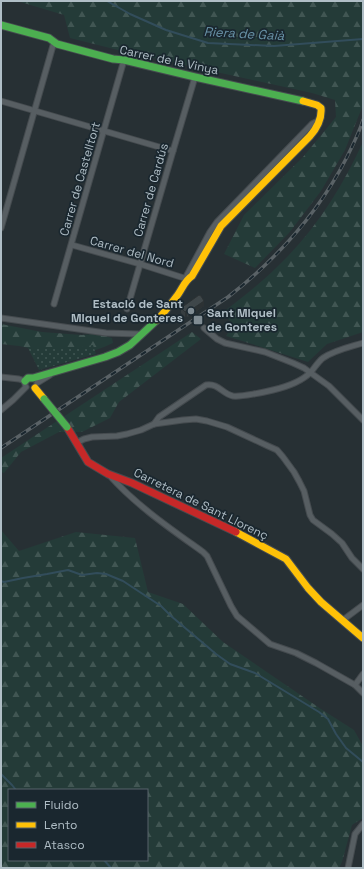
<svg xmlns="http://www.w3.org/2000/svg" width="364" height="869" font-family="'Space Grotesk',sans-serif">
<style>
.forest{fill:url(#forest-firs);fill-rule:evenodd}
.park{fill:url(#park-dots)}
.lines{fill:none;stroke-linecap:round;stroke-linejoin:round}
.stream{stroke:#324d5b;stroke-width:2}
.street-casing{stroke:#454b4f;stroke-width:7}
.fast-casing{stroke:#454b4f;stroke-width:9}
.slow-casing{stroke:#454b4f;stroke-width:9}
.jam-casing{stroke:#454b4f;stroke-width:9}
.street{stroke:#575e62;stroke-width:5}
.fast{stroke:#4caf50;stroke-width:7}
.slow{stroke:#ffc107;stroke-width:7}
.jam{stroke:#c62828;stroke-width:7}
.rail-casing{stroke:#5a6266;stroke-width:3.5}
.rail{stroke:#1a272f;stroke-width:2;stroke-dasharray:6;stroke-linecap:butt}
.fast-bridge-casing{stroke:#454b4f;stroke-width:9;stroke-linecap:butt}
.fast-bridge{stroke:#4caf50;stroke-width:7}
.wall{fill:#363d40}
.shaded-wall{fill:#2c3234}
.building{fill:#3f474a;stroke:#2c3234}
.poi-dot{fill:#808c93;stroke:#1a272f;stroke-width:1.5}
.labels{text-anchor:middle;stroke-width:3.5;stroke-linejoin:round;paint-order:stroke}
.street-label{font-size:12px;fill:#b0bec6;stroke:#1a272f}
.poi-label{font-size:12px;font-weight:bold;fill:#b0bec6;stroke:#1a272f;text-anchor:end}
.water-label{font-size:13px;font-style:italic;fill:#6891a6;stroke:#1a272f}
</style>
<defs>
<pattern id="forest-firs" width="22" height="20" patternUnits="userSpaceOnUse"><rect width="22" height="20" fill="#243b38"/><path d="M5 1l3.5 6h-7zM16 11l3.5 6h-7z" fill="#415653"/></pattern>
<pattern id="park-dots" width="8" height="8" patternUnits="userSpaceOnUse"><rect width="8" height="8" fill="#243b38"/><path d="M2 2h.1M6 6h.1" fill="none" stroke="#415653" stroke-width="1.8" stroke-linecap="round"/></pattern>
</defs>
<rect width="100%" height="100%" fill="#273034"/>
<g class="forest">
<path d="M17 1H363V105L345 150 321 191 289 233 255 268 224 254 244 215 303 157 336 117 335 100 312 93 130 53 70 38 64 15Z"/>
<path d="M363 142V332L327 344 308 362 252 344 226 336 233 325 223 312C246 295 268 277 288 256 320 223 344 183 363 142Z"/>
<path d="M1 324 42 332 82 335 92 334 102 335 112 338 113 343 104 347 90 352 34 349 19 346 1 344Z"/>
<path d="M192 332 201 339 119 402 110 418 82 432H59L21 452 4 473 1 472V458Z"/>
<path d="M1 530 19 551 76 532 135 538 148 592 183 604 223 642 321 709 354 730 363 746V818L352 825 342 862 339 868H1ZM9 790H147V860H9Z"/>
</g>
<path class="park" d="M93 345 96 354 39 370 28 348 32 347 52 348 68 347 77 348Z"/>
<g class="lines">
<g class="stream">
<path d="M107 1 130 14 166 30 208 43 274 46 363 39"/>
<path d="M1 581 4 582 23 578 47 574 68 570 82 575 97 573 106 574 123 581 161 606 171 616 216 654 230 664 255 673 319 712 328 719 336 734 346 748 363 762"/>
<path d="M1 774 12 785 16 790"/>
<path d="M104 860 111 868"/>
</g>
<defs>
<g id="street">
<path d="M1 101 173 151"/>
<path d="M1 228 54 42"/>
<path d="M72 245 140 264 187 279V275L210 232 217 222 312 124 320 120"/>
<path d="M54 304 124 60"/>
<path d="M127 309 173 151 195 77"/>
<path d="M1 318 106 333 138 334 140 335"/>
<path d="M204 328 217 339 225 343 265 352 293 363 304 368 329 386 363 420"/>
<path d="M1 377 19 379 25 381V384"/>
<path d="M37 383 50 375"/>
<path d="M1 410 13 400 26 387"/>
<path d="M154 424 159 417 206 385C219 383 222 394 233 396 241 397 265 392 273 390 286 387 301 382 311 372 315 367 318 362 323 358 335 350 350 347 363 343"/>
<path d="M76 443 84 439 92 437 117 436 127 434 141 430 154 424 183 420 196 419 207 421 227 427 268 446 277 450 283 457 294 472 299 481 304 491 310 515 313 520 332 534 342 543 352 558 363 569"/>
<path d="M110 476C137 506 171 529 203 552L207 556 231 606 237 616 270 644 296 653 316 663 355 685 363 693"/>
<path d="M343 620 363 605"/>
<path d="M355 685 363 674"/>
<path d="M348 868 355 834 363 824"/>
</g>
<g id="fast">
<path d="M1 25 49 38 57 44 113 59 124 60 195 77 303 101"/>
<path d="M25 381 28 378H33L105 357 118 352 130 345 157 320"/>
</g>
<g id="slow">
<path d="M157 320C164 313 170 305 176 297 182 290 184 281 192 276L221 226 310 136C317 128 322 119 321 108L317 105 303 101"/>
<path d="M35 388 44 399"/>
<path d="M236 532 286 559 308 588 321 602 363 638"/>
</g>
<path id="jam" d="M67 427 88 462 108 474 132 483 236 532"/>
</defs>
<use href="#street" class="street-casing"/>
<use href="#fast" class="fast-casing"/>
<use href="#slow" class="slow-casing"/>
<use href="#jam" class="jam-casing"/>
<use href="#street" class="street"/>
<use href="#fast" class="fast"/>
<use href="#slow" class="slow"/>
<use href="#jam" class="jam"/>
<defs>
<path id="rail" d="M1 448 228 297C278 258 318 214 347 157 353 145 359 133 363 120"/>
</defs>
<use href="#rail" class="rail-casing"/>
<use href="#rail" class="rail"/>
<defs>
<path id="fast-bridge" d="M44 399 67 427"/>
</defs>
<use href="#fast-bridge" class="fast-bridge-casing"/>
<use href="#fast-bridge" class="fast-bridge"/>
</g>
<path class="wall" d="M204 306 188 317 187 316 185 317 181 313V308Z"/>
<g class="shaded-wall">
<path d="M204 301V306L188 317V312Z"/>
<path d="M187 310V316L185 317V312Z"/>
</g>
<path class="building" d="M199 295 201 296 204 301 188 312 187 310 185 312 181 308Z"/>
<g class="poi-dot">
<circle cx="191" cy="311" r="4"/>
<rect x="193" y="315" width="10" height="10" rx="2"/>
</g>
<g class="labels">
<g class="street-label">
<text transform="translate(169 60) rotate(12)" y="4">Carrer de la Vinya</text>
<text transform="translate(80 179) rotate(-74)" y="4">Carrer de Castelltort</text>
<text transform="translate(151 190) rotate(-74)" y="4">Carrer de Cardús</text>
<text transform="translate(132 252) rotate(16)" y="4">Carrer del Nord</text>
<text transform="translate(201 504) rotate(26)" y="4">Carretera de Sant Llorenç</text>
</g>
<g class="poi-label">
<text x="183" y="308">Estació de Sant<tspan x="183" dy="14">Miquel de Gonteres</tspan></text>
<text x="207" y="317" text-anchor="start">Sant Miquel<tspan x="207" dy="14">de Gonteres</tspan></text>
</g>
<g class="water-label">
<text transform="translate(244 33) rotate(3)" y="5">Riera de Gaià</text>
</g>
</g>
<rect width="364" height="869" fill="none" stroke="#b0bec6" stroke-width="4"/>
<rect x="8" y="789" width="140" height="72" fill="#1a272f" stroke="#56636b"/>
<rect x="16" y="802" width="20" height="6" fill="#4caf50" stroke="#56636b"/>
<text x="44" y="809" font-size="12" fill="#b0bec6">Fluido</text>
<rect x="16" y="822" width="20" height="6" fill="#ffc107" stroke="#56636b"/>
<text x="44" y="829" font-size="12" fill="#b0bec6">Lento</text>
<rect x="16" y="842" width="20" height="6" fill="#c62828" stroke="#56636b"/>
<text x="44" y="849" font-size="12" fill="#b0bec6">Atasco</text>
</svg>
